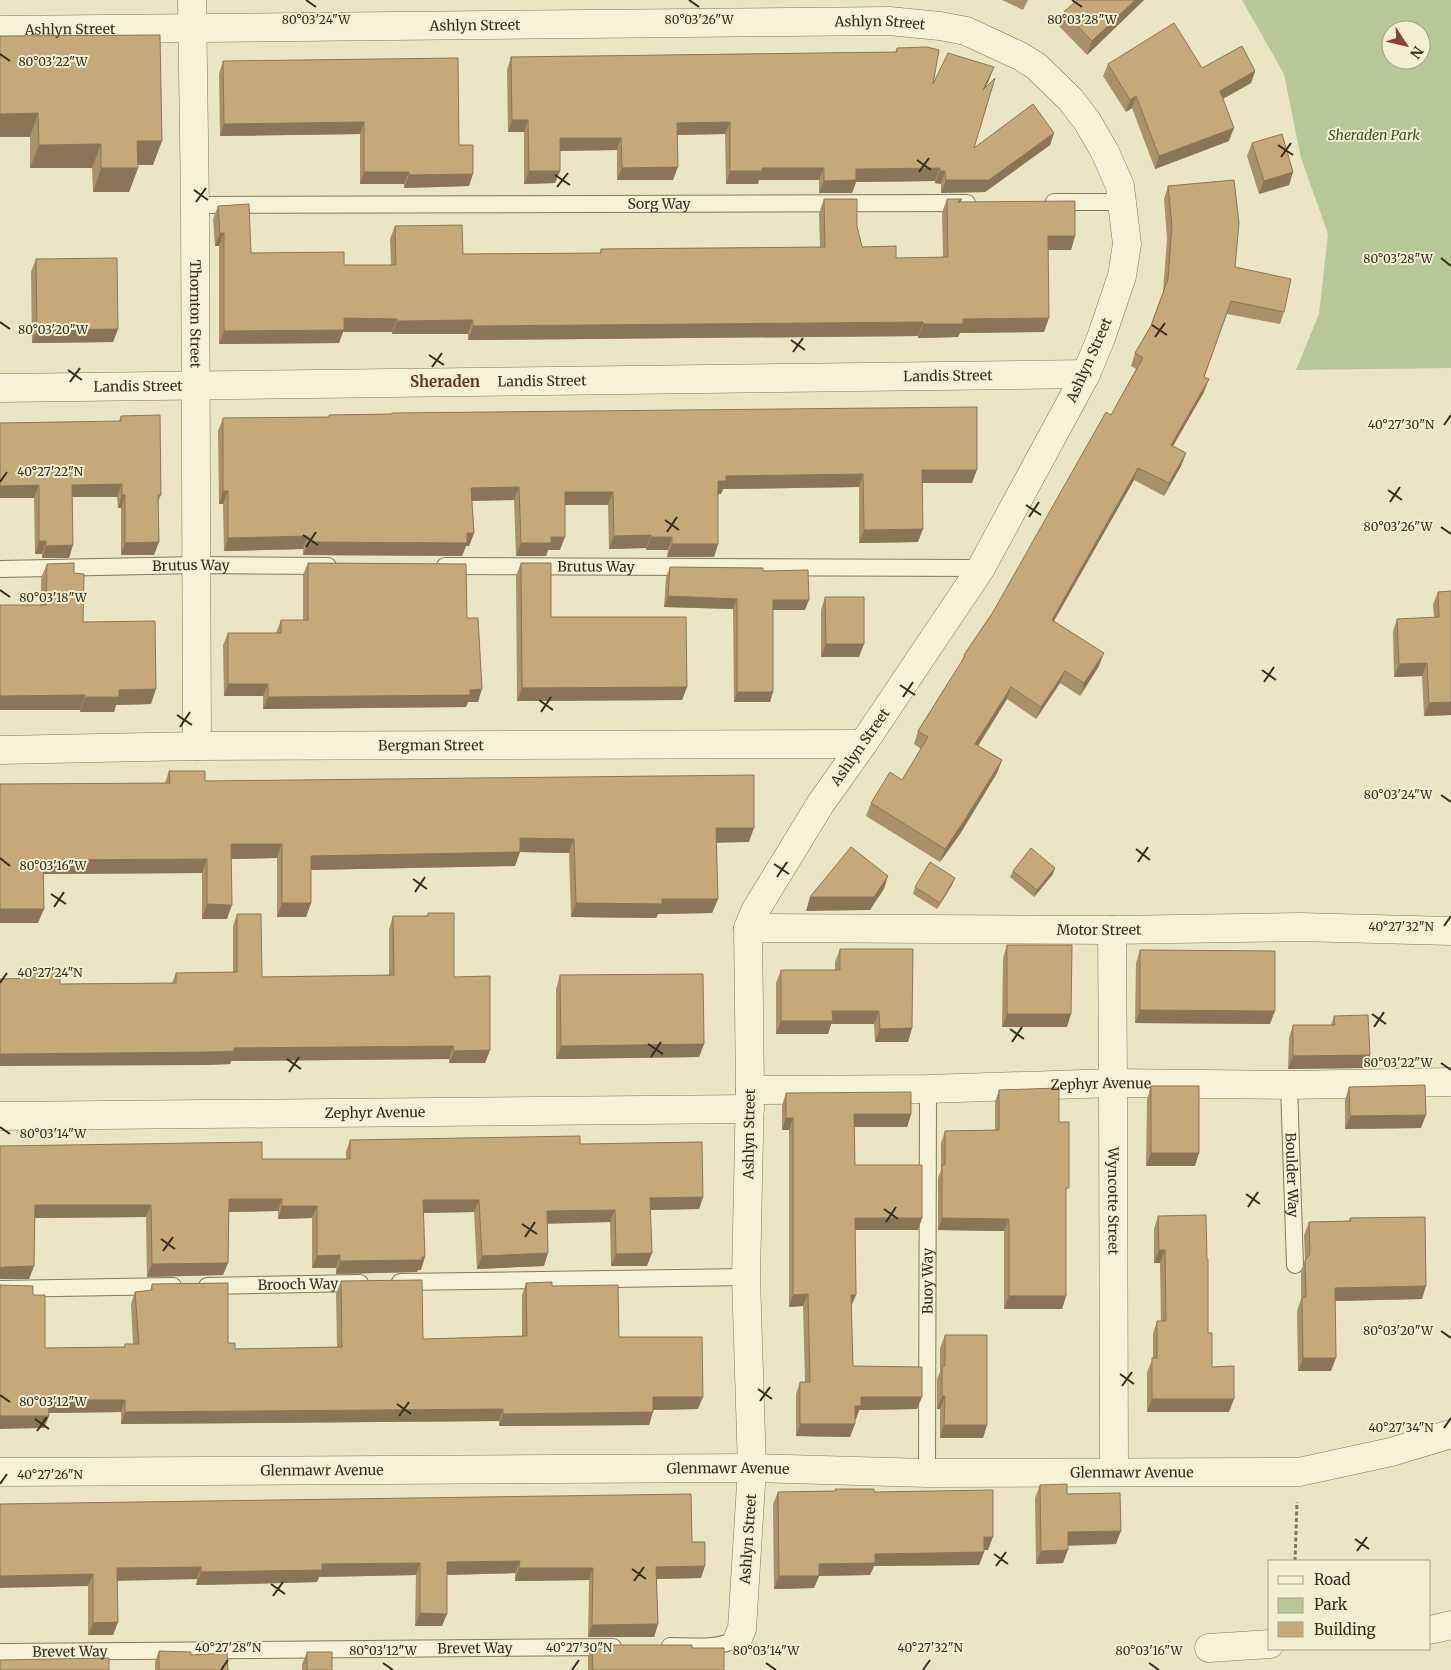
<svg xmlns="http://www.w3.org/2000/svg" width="1451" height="1670" font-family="Merriweather,serif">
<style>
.green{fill:#b8c797;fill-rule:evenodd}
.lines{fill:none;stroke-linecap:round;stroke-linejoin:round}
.service-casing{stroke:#83785b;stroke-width:18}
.minor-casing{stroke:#83785b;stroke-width:29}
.path{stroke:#83785b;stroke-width:3;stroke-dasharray:4 2.5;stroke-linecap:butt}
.service{stroke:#f6f2d5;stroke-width:16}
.minor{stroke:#f6f2d5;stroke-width:28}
.wall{fill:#a9916a}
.shaded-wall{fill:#8a7656}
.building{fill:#c5a97b;stroke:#8a7656}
.ticks{fill:none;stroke:#342d1e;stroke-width:2}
.labels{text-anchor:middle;stroke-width:4;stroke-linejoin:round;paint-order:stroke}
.street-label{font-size:14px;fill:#342d1e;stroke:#f2efd1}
.park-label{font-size:14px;font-style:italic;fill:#3c4e26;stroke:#f2efd1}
.neighbourhood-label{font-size:15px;font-weight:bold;fill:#5d3921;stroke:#f2efd1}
.ticks-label{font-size:12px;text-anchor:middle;fill:#342d1e;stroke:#f2efd1;stroke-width:4;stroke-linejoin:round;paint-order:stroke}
</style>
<rect width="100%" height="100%" fill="#eae6c3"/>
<path class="green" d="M1242 0H1451V368L1296 370 1319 314 1328 234 1301 158 1284 74ZM1391 30H1421V60H1391Z"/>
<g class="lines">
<defs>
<g id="service">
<path d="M1054 202H1122"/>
<path id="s1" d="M195 205 967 203"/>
<path id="s2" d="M445 566 981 568"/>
<path id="s3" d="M0 569 197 565 328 566"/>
<path id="s4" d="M1289 1085 1295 1265"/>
<path d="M400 1282 746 1277"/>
<path id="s5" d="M207 1286 360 1283"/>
<path d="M0 1289 173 1286"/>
<path id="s6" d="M927 1473 928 1089"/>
<path d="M670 1646C693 1646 718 1650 738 1638"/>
<path id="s7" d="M0 1652 613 1647"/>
</g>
<g id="minor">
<path id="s8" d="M192 0 195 205 197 746"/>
<path id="s9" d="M0 30 889 21 940 26 966 31 1020 56 1036 66 1070 99 1087 121 1105 152 1120 186 1127 244 1122 276 1101 338 1086 374 981 568 863 744 821 803 755 911 748 928 750 1090 746 1277 752 1468 742 1629 738 1638"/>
<path id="s10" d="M0 388 1086 374"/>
<path id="s11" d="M0 750 197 746 863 744"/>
<path id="s12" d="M748 928 1112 930 1299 927 1451 931"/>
<path id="s13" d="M1112 930 1113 1083 1114 1471"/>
<path id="s14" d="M750 1090 928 1089 1113 1083 1289 1085 1451 1082"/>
<path id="s15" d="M0 1116 750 1109"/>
<path id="s16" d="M0 1472 752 1468 927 1473 1299 1472 1391 1452 1451 1434"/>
<path d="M1430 1630 1451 1625"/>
<path d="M1209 1648 1270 1644"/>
</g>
</defs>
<use href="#service" class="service-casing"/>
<use href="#minor" class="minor-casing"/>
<path class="path" d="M1295 1561 1297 1502"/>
<use href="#service" class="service"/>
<use href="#minor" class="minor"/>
</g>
<g class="wall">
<path d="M1002 0H1028L1023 10Z"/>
<path d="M1144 0 1087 55 1059 26 1064 12Z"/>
<path d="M0 36 153 165H137L138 168 129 192H93L92 168H30V137Z"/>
<path d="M897 48 933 84 989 80 985 88 974 148 1054 133 1050 145 985 192 941 193V184L935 183V181L856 182 852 193H819V180H759L758 184H726L725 134 677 135 673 180H617V150L560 151V171L555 183 524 184V132H508L507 70 511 57 895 52Z"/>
<path d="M223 61 459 145 469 186 404 188V184H360V134L220 136 219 74Z"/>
<path d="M1108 64 1202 68 1255 71 1251 83 1223 99 1229 141 1155 169 1132 108 1126 112 1103 76Z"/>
<path d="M1252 143 1293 172 1289 185 1259 194 1247 156Z"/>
<path d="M1168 186 1235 267 1284 312 1280 324 1227 314 1204 377V392L1173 446 1186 453 1181 466 1164 496 1134 480 1054 621 1099 666 1080 696 1060 683 1036 719 1007 699 978 746 1002 760 997 773 960 834 940 862 866 816 871 803 902 780 921 749 914 744 918 731 961 663 964 655 993 612 1111 415 1136 369 1131 366 1135 353 1150 327 1163 292 1167 239 1164 199Z"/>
<path d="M824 199 857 226 862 247 896 258 943 257 942 213 947 199H962L961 202 1075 236 1071 250H1048L1044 332 960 333 958 337 918 338V336L468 340V334H392V332H343L339 343 219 344V246H215L213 219 218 206 251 253 344 265H391L390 239 395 226 463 254 600 253 601 249 820 247 819 213Z"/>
<path d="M36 259 118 329 113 342 32 343 31 272Z"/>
<path d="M392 413 972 483H922L918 542 859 543V487L723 489 721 494H718V544L714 557H667L668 550H646V548L609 549 608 505H565L560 550H548L546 556H516L514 500 472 501 474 533 469 546H466L462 556 303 555V549L224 551 223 504H219L218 431 223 418 329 417V415L391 414Z"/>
<path d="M121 416 161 495 158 502 154 555H121V508H118L117 497H72L69 558H42V554H35L34 498H0L119 421Z"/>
<path d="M308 563 467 618 478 702H468L466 707 263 709V696H224L223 645 228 633H276L281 620H303V575Z"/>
<path d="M521 563 551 617 687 687 682 700 517 701 516 576Z"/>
<path d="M47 564 74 573 83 622 151 704 116 705 114 712H80V710H0V605H41V578Z"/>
<path d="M670 567 763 571 805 610H773V692L770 702H734L733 609 664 607 666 577Z"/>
<path d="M1451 591V715L1424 716 1422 676 1394 677 1393 631 1397 619 1434 618 1433 604 1438 592Z"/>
<path d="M825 597 859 657H821V610Z"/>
<path d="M169 771 205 781 749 842H716L718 899 712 913 658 914 656 918 571 917 569 853 520 852 515 866 311 870V903L306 917H277V858L231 859 227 919H202V873L43 874 38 923 0 784 165 783Z"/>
<path d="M1013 871 1053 874 1034 897 1010 877Z"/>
<path d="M952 885 937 909 913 894 915 887Z"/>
<path d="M428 913 454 977 490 1050 485 1063H449V1059L231 1061 230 1064 207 1065 29 978 32 970 60 984 172 983 176 973 233 972V926L237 914 262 977 389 975V929L393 916H427Z"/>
<path d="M1007 945 1067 1027H1002L1003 958Z"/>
<path d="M840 949 912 1028 908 1042H875L874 1024H831L828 1034H776V983L781 970H835V962Z"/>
<path d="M1140 950 1270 1024 1135 1023 1136 963Z"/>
<path d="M560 975 704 1044 699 1057 556 1059V989Z"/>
<path d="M1334 1016 1370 1055 1365 1068 1288 1069 1289 1038 1293 1025H1331Z"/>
<path d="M1151 1086 1195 1166H1146L1147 1099Z"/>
<path d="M1349 1087 1421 1128 1345 1129V1100Z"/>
<path d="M999 1090 1059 1122 1066 1195V1296L1062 1309H1004V1231L938 1230V1178L941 1170V1143L945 1131 995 1130V1102Z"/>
<path d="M786 1093 911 1114 907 1127H854L855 1165 922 1218 918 1230H855L851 1306 853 1366 917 1409 859 1410 856 1419H855L850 1437 796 1436V1394L800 1382H805L803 1306 789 1307V1130H782V1105Z"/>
<path d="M350 1140 580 1144 703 1197 699 1209 650 1210 647 1266H611L610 1222 547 1223 544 1266 477 1269 474 1212 424 1213 421 1270H418L417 1272 336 1274V1268H312V1218L278 1219V1211L229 1212 228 1263 223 1275 147 1277 146 1217 35 1218 34 1266 29 1279 0 1146 262 1159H346V1152Z"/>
<path d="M1158 1216 1208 1333 1212 1367 1229 1412H1147V1372L1153 1358V1334L1157 1321H1161L1160 1263H1154V1229Z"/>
<path d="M1350 1218 1422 1299 1335 1301 1331 1371H1298L1297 1311 1301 1299V1273L1305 1261 1304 1235 1309 1222 1349 1221Z"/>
<path d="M341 1281 423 1339 522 1336V1295L526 1283 552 1286 619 1337 698 1409 653 1410 649 1425 499 1426V1421L121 1424V1412L49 1413V1416L44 1428 33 1295 45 1348 124 1347 125 1344H133L131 1304 135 1292 150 1291 152 1284 235 1349 337 1347 336 1294Z"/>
<path d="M945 1335 987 1425 983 1438H940V1409H937V1379L940 1372V1348Z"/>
<path d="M1040 1485 1067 1494 1116 1544 1068 1545 1063 1563 1036 1564 1035 1498Z"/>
<path d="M835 1489 874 1492 988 1550H984V1552L979 1565 874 1566 870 1575 819 1576 814 1588 774 1589 773 1504 778 1492 835 1491Z"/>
<path d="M0 1504 692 1542 701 1578 656 1579 658 1624 654 1637H588L589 1580 515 1581V1573L447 1575 442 1626H415L416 1575 319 1577 317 1582 255 1584 196 1585 197 1579 117 1580 118 1622 113 1635H88V1586Z"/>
<path d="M592 1645 692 1648 724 1670H588V1657Z"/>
<path d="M159 1651 191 1655 228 1670H155V1662Z"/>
<path d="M307 1652 332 1670H302V1664Z"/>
</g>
<g class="shaded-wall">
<path d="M1135 0H1144L1087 55 1092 41Z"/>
<path d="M994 67 989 80 978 103 983 90Z"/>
<path d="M1255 71 1251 83 1215 103 1220 91Z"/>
<path d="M1136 96 1132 108 1126 112 1130 100Z"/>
<path d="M38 113 30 137H0V114Z"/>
<path d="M512 120H528L524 132H508Z"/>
<path d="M364 122 360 134 220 136 224 124Z"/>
<path d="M730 122 725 134 673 135 677 123Z"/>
<path d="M1234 128 1229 141 1155 169 1159 156Z"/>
<path d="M1054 133 1050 145 985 192 941 193 946 180Z"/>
<path d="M560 138H621L617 150 555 151Z"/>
<path d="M137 141H162L153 165H129Z"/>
<path d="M101 144 92 168H30L39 145Z"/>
<path d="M678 167 673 180H617L622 168Z"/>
<path d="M101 168H138L129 192H93Z"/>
<path d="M762 168H824L819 180H759L758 184H726L730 171Z"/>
<path d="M940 168 935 181 856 182 852 193H819L824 181 856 169Z"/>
<path d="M529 171H560L555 183 524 184Z"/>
<path d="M940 171H945L941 184 935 183Z"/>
<path d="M364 172H409L404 184H360Z"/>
<path d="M1293 172 1289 185 1259 194 1264 181Z"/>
<path d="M473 174 469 186 404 188 409 175Z"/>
<path d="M220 233H224L219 246H215Z"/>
<path d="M1048 236H1075L1071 250H1043Z"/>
<path d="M344 318 397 319 392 332H343L339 343 219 344 224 331Z"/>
<path d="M1049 318 1044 332 960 333 958 337 918 338 923 324 963 319Z"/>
<path d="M473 320 468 334H392L397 321Z"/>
<path d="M923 322 918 336 468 340 473 326Z"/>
<path d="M118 329 113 342 32 343 37 330Z"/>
<path d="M1209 379 1204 392 1166 458 1171 445Z"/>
<path d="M1186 453 1181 466 1164 496 1169 483Z"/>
<path d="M1138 468 1134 480 1047 633 1052 620Z"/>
<path d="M922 470H977L972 483H917Z"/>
<path d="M863 474 859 487 723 489 721 494H713L718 481 726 476Z"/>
<path d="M122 484 117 497H68L72 485Z"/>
<path d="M39 485 34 498H0V486Z"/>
<path d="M519 487 514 500 466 501 471 488Z"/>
<path d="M223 491H228L223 504H219Z"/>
<path d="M565 492H613L608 505H560Z"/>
<path d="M122 495H125L121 508H118Z"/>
<path d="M923 529 918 542 859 543 864 530Z"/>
<path d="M474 533 469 546H466L462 556 303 555 308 542Z"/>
<path d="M651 535 646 548 609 549 614 536Z"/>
<path d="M308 536 303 549 224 551 228 538Z"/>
<path d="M551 537H565L560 550H548L546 556H516L521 543Z"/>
<path d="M651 537H672L668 550H646Z"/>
<path d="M39 541H46L42 554H35Z"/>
<path d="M159 542 154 555H121L125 543Z"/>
<path d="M672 544H718L714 557H667Z"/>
<path d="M73 545 69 558H42L46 546Z"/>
<path d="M668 596 737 599 733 609 664 607Z"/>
<path d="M773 600H809L805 610H769Z"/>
<path d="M826 644H864L859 657H821Z"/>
<path d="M1104 653 1099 666 1080 696 1084 683Z"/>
<path d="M1427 663 1422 676 1394 677 1399 664Z"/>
<path d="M1065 671 1060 683 1036 719 1041 707Z"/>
<path d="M228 684H268L263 696H224Z"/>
<path d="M687 687 682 700 517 701 522 688Z"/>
<path d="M1011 687 1007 699 971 757 975 744Z"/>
<path d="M156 689 151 704 116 705 114 712H80L85 697 119 690Z"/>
<path d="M482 689 478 702H468L466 707 263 709 268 697Z"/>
<path d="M737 692H773L770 702H734Z"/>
<path d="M85 695 80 710H0V696Z"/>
<path d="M1451 702V715L1424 716 1429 703Z"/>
<path d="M1002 760 997 773 960 834 940 862 945 849Z"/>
<path d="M716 828H754L749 842 711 843Z"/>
<path d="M520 838 574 839 569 853 520 852 515 866 305 870 311 856Z"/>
<path d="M231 844H282L277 858 226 859Z"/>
<path d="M207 859 202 873 38 874 43 860Z"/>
<path d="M1055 868 1053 874 1034 897 1037 890Z"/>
<path d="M888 876 884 889 870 910 806 911 810 897Z"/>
<path d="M955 878 952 885 937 909 940 903Z"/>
<path d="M662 899H718L712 913 658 914 656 918 571 917 576 903Z"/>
<path d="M282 903H311L306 917H277Z"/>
<path d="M207 904 232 905 227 919H202Z"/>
<path d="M0 909H44L38 923H0Z"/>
<path d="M1140 1010 1275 1011 1270 1024 1135 1023Z"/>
<path d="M832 1011H879L874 1024H831L828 1034H776L781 1021Z"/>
<path d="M1007 1014H1071L1067 1027H1002Z"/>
<path d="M912 1028 908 1042H875L880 1029Z"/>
<path d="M704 1044 699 1057 556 1059 561 1046Z"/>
<path d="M453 1046 449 1059 231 1061 230 1064 207 1065 0 1066V1054L234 1048Z"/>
<path d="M490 1050 485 1063H449L454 1051Z"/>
<path d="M1370 1055 1365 1068 1288 1069 1293 1056Z"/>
<path d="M854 1114H911L907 1127H850Z"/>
<path d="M1426 1115 1421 1128 1345 1129 1350 1116Z"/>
<path d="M786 1118H793L789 1130H782Z"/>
<path d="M1151 1153H1199L1195 1166H1146Z"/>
<path d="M703 1197 699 1209 645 1210 650 1198Z"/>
<path d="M229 1199H282L278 1211 224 1212Z"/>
<path d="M423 1200H479L474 1212 419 1213Z"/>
<path d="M35 1205H151L146 1217 30 1218Z"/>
<path d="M282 1206H317L312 1218 278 1219Z"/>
<path d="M615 1210 610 1222 542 1224 547 1211Z"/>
<path d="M855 1218H922L918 1230H850Z"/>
<path d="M942 1218 1009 1219 1004 1231 938 1230Z"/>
<path d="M1159 1250H1165L1160 1263H1154Z"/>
<path d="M548 1253 544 1266 477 1269 482 1256Z"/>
<path d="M652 1253 647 1266H611L616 1254Z"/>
<path d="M340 1255 336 1268H312L317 1256Z"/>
<path d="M422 1257H425L421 1270H418L417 1272 336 1274 340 1261Z"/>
<path d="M228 1263 223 1275 147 1277 152 1264Z"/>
<path d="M34 1266 29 1279H0V1268L4 1267Z"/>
<path d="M1426 1286 1422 1299 1330 1301 1335 1288Z"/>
<path d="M808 1294 803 1306 789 1307 793 1295Z"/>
<path d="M851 1295H856L851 1307Z"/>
<path d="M1009 1296H1066L1062 1309H1004Z"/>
<path d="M1303 1358H1336L1331 1371H1298Z"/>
<path d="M942 1396H945L940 1409H937Z"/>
<path d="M653 1397H703L698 1409 648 1410Z"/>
<path d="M861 1397H922L917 1409 859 1410 856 1419 850 1418 855 1406Z"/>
<path d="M1152 1399H1234L1229 1412H1147Z"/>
<path d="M48 1400H125L121 1412 44 1413Z"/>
<path d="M503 1409 499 1421 121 1424 125 1412Z"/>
<path d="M653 1412 649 1425 499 1426 503 1414Z"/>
<path d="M0 1416H49L44 1428 0 1429Z"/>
<path d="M800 1424H855L850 1437 796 1436Z"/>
<path d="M944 1425H987L983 1438H940Z"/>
<path d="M1121 1531 1116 1544 1063 1546 1068 1532Z"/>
<path d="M984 1537H993L988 1550H980Z"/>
<path d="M1068 1550 1063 1563 1036 1564 1041 1551Z"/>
<path d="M984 1552 979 1565 874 1566 870 1575 819 1576 814 1588 774 1589 779 1576 819 1564 875 1554Z"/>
<path d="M520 1561 515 1573 443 1575 447 1562Z"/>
<path d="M420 1563 416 1575 319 1577 317 1582 196 1585 201 1572 322 1564Z"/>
<path d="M705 1566 701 1578 651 1579 656 1567Z"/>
<path d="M201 1567 197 1579 113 1581 117 1568Z"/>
<path d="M519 1568H593L589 1580 515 1581Z"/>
<path d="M93 1574 88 1586 0 1588V1576Z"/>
<path d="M420 1613 447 1614 442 1626H415Z"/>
<path d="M118 1622 113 1635H88L93 1623Z"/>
<path d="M658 1624 654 1637H588L592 1625Z"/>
</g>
<g class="building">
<path d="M1077 0H1135L1092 41 1064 12Z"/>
<path d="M1174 23 1202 68 1242 46 1255 71 1220 91 1234 128 1159 156 1136 96 1130 100 1108 64Z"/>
<path d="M160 35 162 141H137L138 168H101V144L39 145 38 113 0 114V36Z"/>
<path d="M927 47 939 50 933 84 948 53 994 67 983 90 995 78 974 148 1033 104 1054 133 989 180H946L945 171H940V168L856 169V180L824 181V168H762V171H730V122L677 123 678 167 622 168 621 138H560V171H529L528 120H512L511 57 897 52V48Z"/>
<path d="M458 58 459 145H473V174L409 175V172H364V122L224 124 223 61Z"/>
<path d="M1282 134 1293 172 1264 181 1252 143Z"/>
<path d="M1234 180 1239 223 1235 267 1291 279 1284 312 1231 301 1204 377 1209 379 1171 445 1186 453 1169 483 1138 468 1052 620 1104 653 1084 683 1065 671 1041 707 1011 687 975 744 1002 760 964 821 945 849 871 803 890 772 902 780 928 737 918 731 965 656 964 655 993 612 1106 412 1111 415 1143 358 1135 353 1151 326 1168 279 1172 226 1168 186Z"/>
<path d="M824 199H857V226L862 247 896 246V258L948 257 947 199H962L958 202 1075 201V236H1048L1049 318 963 319V324H923V322L473 326V320L397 321V319L344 318V330L224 331V233H220L218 206 249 204 251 253 344 252V265H396L395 226 462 225 463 254 601 253V249L825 247Z"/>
<path d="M117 258 118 329 37 330 36 259Z"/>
<path d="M977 407V470H922L923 529 864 530 863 474 726 476V481H718V544H672V537H651V535L614 536 613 492H565V537H551V543H521L519 487 471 488 474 533H467V543L308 542V536L228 538V491H223V418L329 417V415L392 414V413Z"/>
<path d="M160 415 161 495H158L159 542 125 543V495H122V484L72 485 73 545 46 546V541H39V485L0 486V423L121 421V416Z"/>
<path d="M74 563V573L84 574 83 622 155 621 156 689 119 690V697H85V695L0 696V605H46L47 564Z"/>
<path d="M308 563 466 564 467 618H478L482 689 470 690V695L268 697V684H228V633H281V620H308Z"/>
<path d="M521 563H551V617H686L687 687 522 688Z"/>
<path d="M670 567 763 568V571L808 570 809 600H773V692H737V599L668 596Z"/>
<path d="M1451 591V702L1429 703 1427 663 1399 664 1397 619 1439 617 1438 592Z"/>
<path d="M825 597H864V644H826Z"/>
<path d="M169 771H205V781L754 775V828H716L718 899H662V904L576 903 574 839 520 838V852L311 856V903H282V844H231L232 905 207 904V859L43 860 44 909H0V784L170 783Z"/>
<path d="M851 847 888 876 874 897H810Z"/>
<path d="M1031 848 1055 868 1037 890 1013 871Z"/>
<path d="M930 862 955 878 940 903 915 887Z"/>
<path d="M428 913H454V977L490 976V1050L454 1051 453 1046 234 1048V1051L211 1052 0 1054V979L32 978V970H60V984L176 983V973L237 972V914H261L262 977 394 975 393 916H428Z"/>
<path d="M1007 945H1072L1071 1014H1007Z"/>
<path d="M840 949H913L912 1028 880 1029 879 1011H832L833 1021H781V970H840Z"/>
<path d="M1140 950 1275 951V1011L1140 1010Z"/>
<path d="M703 974 704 1044 561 1046 560 975Z"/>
<path d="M1368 1015 1370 1055 1293 1056V1025H1335L1334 1016Z"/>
<path d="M1425 1085 1426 1115 1350 1116 1349 1087Z"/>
<rect x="1151" y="1086" width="48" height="67"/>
<path d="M1059 1088V1122H1069V1188H1066V1296H1009V1219L942 1218V1165H945V1131L999 1130V1090Z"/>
<path d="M911 1092V1114H854L855 1165H922V1218H855L856 1295H851L853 1366 922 1367V1397H861V1406H855V1424H800V1382H810L808 1294 793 1295V1118H786V1093Z"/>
<path d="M580 1136V1144L702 1142 703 1197 650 1198 652 1253 616 1254 615 1210 547 1211 548 1253 482 1256 479 1200H423L425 1257H422V1260L340 1261V1255L317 1256V1206H282V1199H229L228 1263 152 1264 151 1205H35L34 1266 4 1267 0 1268V1146L262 1142V1159H350V1140Z"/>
<path d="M1206 1215 1207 1259H1208V1333H1212V1367L1234 1366V1399H1152V1358H1157V1321H1166L1165 1250H1159L1158 1216Z"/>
<path d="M1425 1217 1426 1286 1335 1288 1336 1358H1303L1302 1298 1306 1297 1305 1260 1309 1256 1310 1252 1309 1222 1351 1221 1350 1218Z"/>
<path d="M422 1280 423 1339 527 1336 526 1283 552 1282V1286L618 1285 619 1337H702L703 1397H653V1412L503 1414V1409L125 1412V1400H48L49 1416H0V1285L33 1286V1295H45V1348L125 1347V1344H139L135 1292 152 1290V1284L228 1283V1343H235V1349L342 1347 341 1281Z"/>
<path d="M945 1335H987V1425H944L945 1396H942V1366H945Z"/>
<path d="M1067 1484V1494L1120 1493 1121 1531 1068 1532V1550L1041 1551 1040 1485Z"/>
<path d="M835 1489H874V1492L993 1490V1537H984V1552L875 1554V1563L819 1564V1576H779L778 1492 836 1491Z"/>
<path d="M691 1494 692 1542H705V1566L656 1567 658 1624 592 1625 593 1568H519L520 1561 447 1562V1614L420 1613V1563L322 1564V1570L260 1571 201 1572V1567L117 1568 118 1622 93 1623V1574L0 1576V1504Z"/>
<path d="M592 1645H692V1648H724V1670H593Z"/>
<path d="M159 1651 191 1652V1655L227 1653 228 1670H159Z"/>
<rect x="307" y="1652" width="25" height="18"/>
<path d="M109 1658V1670H0V1660Z"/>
</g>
<path class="ticks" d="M306 0 316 7M689 0 699 7M1072 0 1082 7M0 54 10 61M1278 145 1293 155M1281 157 1291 143M917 160 931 170M919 172 929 158M555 175 570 185M557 187 568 173M194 190 208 200M196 202 206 188M1441 258 1451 266M0 322 10 329M1152 325 1167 335M1155 337 1165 323M791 340 805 350M793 352 803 338M429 355 444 365M432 367 442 353M68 370 82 380M70 382 80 368M1444 425 1451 415M0 482 7 472M1388 490 1402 500M1390 502 1400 487M1026 505 1041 515M1029 517 1039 502M665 520 679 530M1441 527 1451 534M667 532 677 517M303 535 318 545M306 547 316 532M0 590 10 597M1262 670 1276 680M1264 682 1274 667M900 685 915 695M903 697 913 682M539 700 553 710M541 712 551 697M177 715 192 725M180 727 190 712M1441 795 1451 802M1136 849 1150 860M0 858 10 866M1138 862 1148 847M774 864 789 874M777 877 787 862M413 879 427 889M415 892 425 877M51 894 66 904M54 907 64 892M1444 926 1451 916M0 983 7 973M1372 1014 1386 1024M1374 1027 1384 1012M1010 1029 1024 1039M1012 1042 1022 1027M648 1044 663 1054M651 1057 661 1042M287 1059 301 1069M1441 1063 1451 1070M289 1072 299 1057M0 1127 10 1134M1246 1194 1260 1204M1248 1207 1258 1192M884 1209 898 1219M886 1222 896 1207M522 1224 537 1234M525 1237 535 1222M161 1239 175 1249M163 1251 173 1237M1441 1331 1451 1338M1120 1374 1134 1384M1122 1386 1132 1372M758 1389 772 1399M0 1395 10 1402M760 1401 770 1387M397 1404 411 1414M399 1416 409 1402M35 1419 49 1429M1444 1428 1451 1418M37 1431 47 1417M0 1484 7 1474M1355 1539 1369 1549M1357 1551 1367 1537M994 1554 1008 1564M996 1566 1006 1552M632 1569 646 1579M634 1581 644 1567M271 1584 285 1594M273 1596 283 1582M383 1663 393 1670M766 1663 776 1670M1149 1663 1159 1670M221 1670 228 1660M572 1670 579 1660M923 1670 930 1660"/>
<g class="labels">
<g class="street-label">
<text dy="5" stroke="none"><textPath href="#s9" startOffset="880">Ashlyn Street</textPath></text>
<text dy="5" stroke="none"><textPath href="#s9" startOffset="475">Ashlyn Street</textPath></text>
<text dy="5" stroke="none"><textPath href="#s9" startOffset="70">Ashlyn Street</textPath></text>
<text dy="5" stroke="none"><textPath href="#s1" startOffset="464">Sorg Way</textPath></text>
<text dy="5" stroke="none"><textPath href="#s8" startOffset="314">Thornton Street</textPath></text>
<text transform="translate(1089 360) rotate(-66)" y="5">Ashlyn Street</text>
<text dy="5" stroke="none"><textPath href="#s10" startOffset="948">Landis Street</textPath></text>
<text dy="5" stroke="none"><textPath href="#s10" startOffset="542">Landis Street</textPath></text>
<text dy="5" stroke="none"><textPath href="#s10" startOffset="138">Landis Street</textPath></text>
<text dy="5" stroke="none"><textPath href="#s3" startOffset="191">Brutus Way</textPath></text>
<text dy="5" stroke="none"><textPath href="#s2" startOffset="151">Brutus Way</textPath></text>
<text dy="5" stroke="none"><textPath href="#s11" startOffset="431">Bergman Street</textPath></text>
<text transform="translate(860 747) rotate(-55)" y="5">Ashlyn Street</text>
<text dy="5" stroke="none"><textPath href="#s12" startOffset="351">Motor Street</textPath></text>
<text dy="5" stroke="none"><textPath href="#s14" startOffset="351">Zephyr Avenue</textPath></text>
<text dy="5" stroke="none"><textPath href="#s15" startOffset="375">Zephyr Avenue</textPath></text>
<text transform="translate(749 1134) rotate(-89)" y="5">Ashlyn Street</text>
<text dy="5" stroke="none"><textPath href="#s4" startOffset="90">Boulder Way</textPath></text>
<text dy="5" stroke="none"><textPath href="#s13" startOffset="271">Wyncotte Street</textPath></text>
<text dy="5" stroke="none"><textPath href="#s6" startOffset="192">Buoy Way</textPath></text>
<text dy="5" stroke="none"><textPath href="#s5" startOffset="91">Brooch Way</textPath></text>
<text dy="5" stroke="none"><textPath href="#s16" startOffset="728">Glenmawr Avenue</textPath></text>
<text dy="5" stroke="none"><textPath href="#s16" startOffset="322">Glenmawr Avenue</textPath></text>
<text dy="5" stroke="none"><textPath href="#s16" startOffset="1132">Glenmawr Avenue</textPath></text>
<text transform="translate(748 1539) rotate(-86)" y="5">Ashlyn Street</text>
<text dy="5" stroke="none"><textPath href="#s7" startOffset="475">Brevet Way</textPath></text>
<text dy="5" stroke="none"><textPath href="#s7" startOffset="70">Brevet Way</textPath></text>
</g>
<g class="park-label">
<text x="1374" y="140">Sheraden Park</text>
</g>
<g class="neighbourhood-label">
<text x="445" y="387">Sheraden</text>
</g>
</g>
<g class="ticks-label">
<text x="316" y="24">80°03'24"W</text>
<text x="699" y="24">80°03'26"W</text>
<text x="1082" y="24">80°03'28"W</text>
<text x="53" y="66">80°03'22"W</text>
<text x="1398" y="263">80°03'28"W</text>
<text x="53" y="334">80°03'20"W</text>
<text x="1401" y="429">40°27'30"N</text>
<text x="50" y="476">40°27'22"N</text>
<text x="1398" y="531">80°03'26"W</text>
<text x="53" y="602">80°03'18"W</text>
<text x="1398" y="799">80°03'24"W</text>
<text x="53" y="870">80°03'16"W</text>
<text x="1401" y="931">40°27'32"N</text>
<text x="50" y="977">40°27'24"N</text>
<text x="1398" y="1067">80°03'22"W</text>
<text x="53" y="1138">80°03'14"W</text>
<text x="1398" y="1335">80°03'20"W</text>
<text x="53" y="1406">80°03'12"W</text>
<text x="1401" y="1432">40°27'34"N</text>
<text x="50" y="1479">40°27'26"N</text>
<text x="228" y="1652">40°27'28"N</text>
<text x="579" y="1652">40°27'30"N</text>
<text x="930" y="1652">40°27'32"N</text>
<text x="383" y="1655">80°03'12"W</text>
<text x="766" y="1655">80°03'14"W</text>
<text x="1149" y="1655">80°03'16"W</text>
</g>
<rect x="1268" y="1560" width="162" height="90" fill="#f2efd1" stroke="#a6a189"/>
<rect x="1278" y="1576" width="25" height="8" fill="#f6f2d5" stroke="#a6a189"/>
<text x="1314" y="1585" font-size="15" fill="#342d1e">Road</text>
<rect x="1278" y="1598" width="25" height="15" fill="#b8c797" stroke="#a6a189"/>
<text x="1314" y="1610" font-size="15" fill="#342d1e">Park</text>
<rect x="1278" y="1622" width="25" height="15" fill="#c5a97b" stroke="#a6a189"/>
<text x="1314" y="1635" font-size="15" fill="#342d1e">Building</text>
<g transform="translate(1406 45) rotate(125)"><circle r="24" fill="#f2efd1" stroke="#a6a189"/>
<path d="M0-4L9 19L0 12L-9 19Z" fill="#8d4130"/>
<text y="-8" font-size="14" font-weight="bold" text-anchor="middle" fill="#342d1e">N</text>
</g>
</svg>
